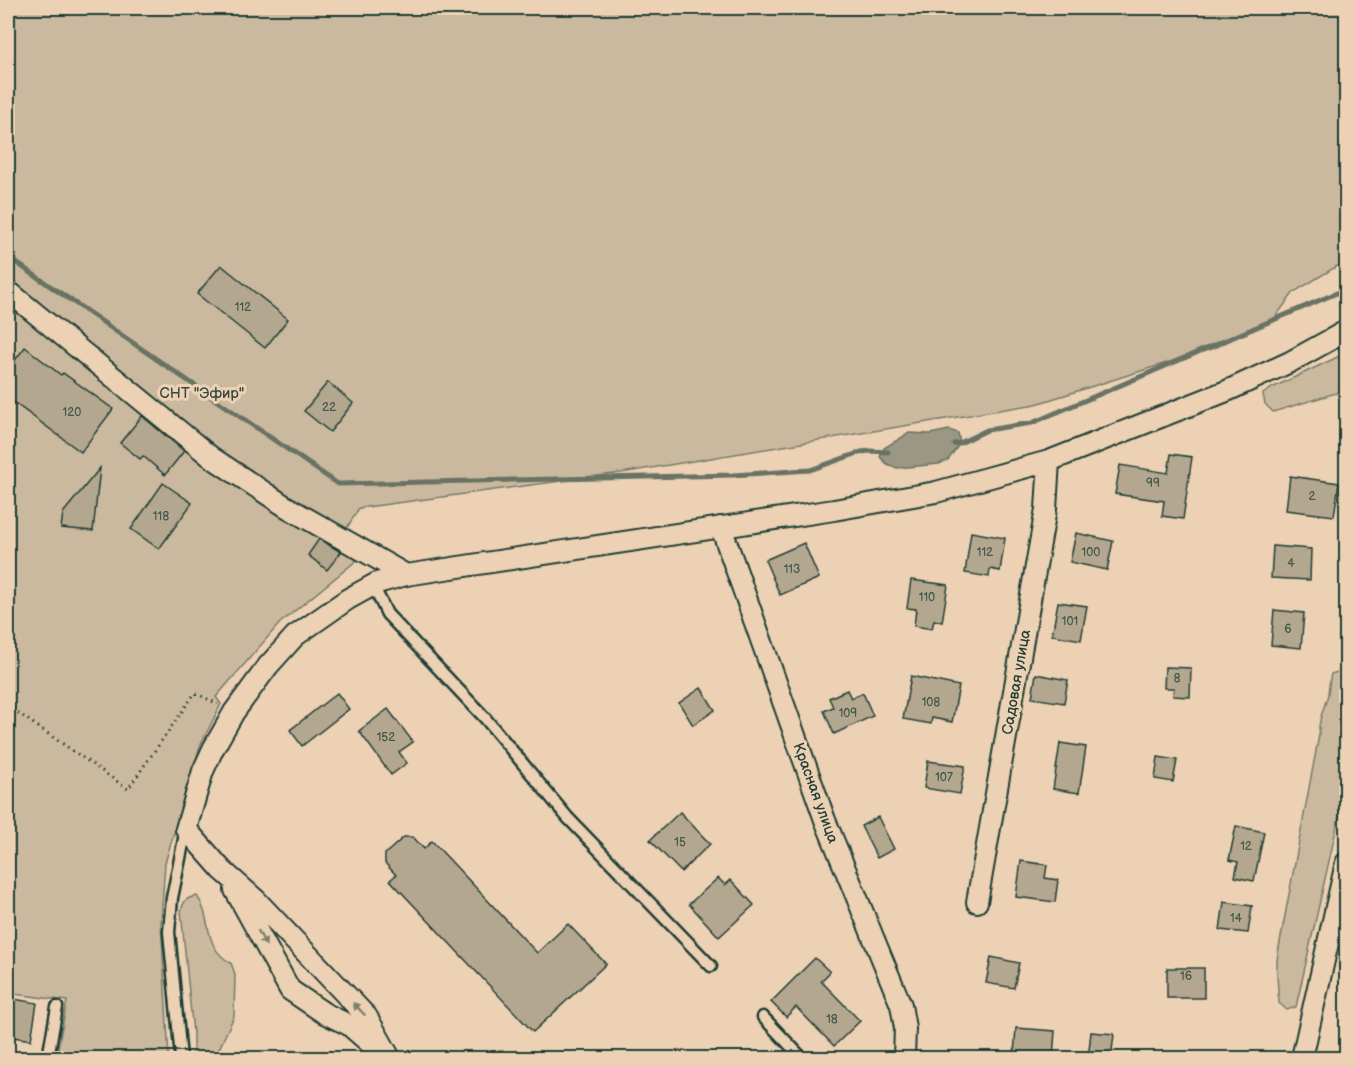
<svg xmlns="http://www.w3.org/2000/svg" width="1354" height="1066" font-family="'Balsamiq Sans',sans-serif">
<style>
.green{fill:#cbb99f;stroke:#757b6a;stroke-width:1.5}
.water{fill:#9b9782;stroke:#697363;stroke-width:1.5}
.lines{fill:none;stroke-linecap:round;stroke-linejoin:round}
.stream{stroke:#697363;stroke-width:5}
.building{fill:#b4a790;stroke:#1f3d34;stroke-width:1.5}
.service-casing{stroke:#1f3d34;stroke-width:15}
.minor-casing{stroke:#1f3d34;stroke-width:24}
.path{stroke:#1f3d34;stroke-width:3;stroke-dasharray:1.5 4.5;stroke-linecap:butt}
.service{stroke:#edd1b4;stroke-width:10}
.minor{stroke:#edd1b4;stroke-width:20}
.oneway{fill:#7c806e}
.labels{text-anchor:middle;stroke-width:6;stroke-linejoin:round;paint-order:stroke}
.number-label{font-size:12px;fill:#44584b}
.park-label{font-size:15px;fill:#30493f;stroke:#edd1b4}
.street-label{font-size:15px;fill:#1f3d34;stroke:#edd1b4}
</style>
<rect width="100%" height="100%" fill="#edd1b4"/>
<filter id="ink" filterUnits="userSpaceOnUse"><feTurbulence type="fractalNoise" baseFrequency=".0167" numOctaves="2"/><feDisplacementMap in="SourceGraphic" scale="12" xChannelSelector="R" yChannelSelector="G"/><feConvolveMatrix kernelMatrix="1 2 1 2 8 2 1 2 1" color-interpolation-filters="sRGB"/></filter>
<g filter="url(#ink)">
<g class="green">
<path d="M8 8H1346V269L1337 266 1294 292 1273 320 1214 348 1036 404 621 473 359 508 336 546 357 560 280 623 216 697 221 704 200 746 165 863 161 922 169 1058H56L67 1001 8 993Z"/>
<path d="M1346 353V390L1273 412 1265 404 1263 394 1272 388Z"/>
<path d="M1346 669V786L1296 1007 1287 1010 1279 1003C1278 985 1275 970 1278 953L1319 735C1318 721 1323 711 1327 698 1329 690 1329 682 1331 674Z"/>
<path d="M197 896C213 919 202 947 231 963L235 974 234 1016 215 1058H193V1033L181 911C184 900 186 898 197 896Z"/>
</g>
<path class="water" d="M949 430 958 433 960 443 948 460 939 464 897 468 887 464 880 457 884 448 909 433 930 434Z"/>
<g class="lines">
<g class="stream">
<path d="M8 257 338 484 733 475 810 470 861 452 870 451 888 452"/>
<path d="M954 444 960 443 987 430 1032 423 1346 289"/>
</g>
</g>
<g class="building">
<path d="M221 265 288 319 265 348 197 294Z"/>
<path d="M25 347 61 375 63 373 113 409 81 452 8 398V352L16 359Z"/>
<path d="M328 382 353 403 330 432 304 411Z"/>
<path d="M142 416 184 451 165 475 143 456 140 459 120 443Z"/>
<path d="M1171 454 1192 457 1183 519 1162 516 1164 501 1115 494 1120 465 1168 473Z"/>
<path d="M100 468 93 531 61 528 63 513Z"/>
<path d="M1290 476 1339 483 1334 516 1286 510Z"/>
<path d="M163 483 192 503 159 549 131 529Z"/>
<path d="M971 532 1005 538 1000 571 990 569 989 577 965 573Z"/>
<path d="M1076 533 1113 541 1107 570 1070 562Z"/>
<path d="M319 539 341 552 327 570 308 555Z"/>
<path d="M804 543 819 578 780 595 765 560Z"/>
<path d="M1273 546 1311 549 1310 580 1271 578Z"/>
<path d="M911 580 948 585 942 622 934 620 932 629 914 626 916 609 907 608Z"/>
<path d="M1058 602 1087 606 1081 640 1052 635Z"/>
<path d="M1274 610 1304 613 1301 648 1271 645Z"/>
<path d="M1165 667 1191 668 1190 697 1173 696 1174 688H1164Z"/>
<path d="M1036 674 1068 680 1064 703 1032 698Z"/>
<path d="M911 676 959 686 952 722 932 718 931 724 903 719Z"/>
<path d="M701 688 715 710 693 725 679 703Z"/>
<path d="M847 690 851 698 863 693 873 716 834 734 824 711 833 707 829 698Z"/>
<path d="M337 693 349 709 302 746 290 730Z"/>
<path d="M388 709 413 742 399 752 407 763 391 775 359 731Z"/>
<path d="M1060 743 1086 747 1079 793 1053 789Z"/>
<path d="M1158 757 1177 760 1173 782 1155 779Z"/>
<path d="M928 761 965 766 960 794 924 788Z"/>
<path d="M680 812 710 844 681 872 650 840Z"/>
<path d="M878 817 894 849 877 858 861 826Z"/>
<path d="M1236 826 1264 832 1254 881 1235 877 1238 862 1229 860Z"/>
<path d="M404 837H413L424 849 432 841 537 953 568 924 606 964 533 1032 390 880 396 875 385 863V854Z"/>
<path d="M1021 861 1047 865 1045 878 1058 880 1055 902 1016 897Z"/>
<path d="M718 878 725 885 731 880 754 905 719 937 689 904Z"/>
<path d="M1224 902 1252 906 1248 933 1220 930Z"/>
<path d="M991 957 1019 963 1014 988 986 983Z"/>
<path d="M815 958 830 972 821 981 860 1021 834 1046 796 1007 786 1017 771 1002Z"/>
<rect x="1167" y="968" width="37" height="30"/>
<path d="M8 998 37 1003 31 1040 8 1036Z"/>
<path d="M1016 1028 1055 1031 1053 1057 1014 1054Z"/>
<path d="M1091 1032 1114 1034 1111 1059H1088Z"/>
</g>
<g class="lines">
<defs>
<g id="service">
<path d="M373 585 387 614 485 718 568 818 711 966"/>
<path d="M763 1017 802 1058"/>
<path d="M48 1058 57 1007"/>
<path d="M181 1058 169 932 172 898 186 829"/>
</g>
<g id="minor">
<path d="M8 291 211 457 285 506 406 575"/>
<path d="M721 527 825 820 901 1005 905 1028 904 1058"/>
<path d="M235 890 290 990 324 1013 349 1025 381 1053"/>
<path d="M977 902 1046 509 1049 461"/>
<path d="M390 1058 367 1017 255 899 222 870 186 829 203 771 213 749 234 712 268 666 295 636 348 599 377 583 406 575 834 510 936 492 1049 461 1229 390 1290 362 1346 331"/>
<path d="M1302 1058 1346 863"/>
</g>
</defs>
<use href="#service" class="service-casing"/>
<use href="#minor" class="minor-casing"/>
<path class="path" d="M8 706 128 789 195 693 218 704"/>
<use href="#service" class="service"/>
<use href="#minor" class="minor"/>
</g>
<defs><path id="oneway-solid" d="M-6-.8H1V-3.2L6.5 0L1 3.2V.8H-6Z" transform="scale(1.5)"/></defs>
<g class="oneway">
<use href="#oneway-solid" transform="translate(262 938) rotate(62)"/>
<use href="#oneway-solid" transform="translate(359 1009) rotate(-134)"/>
</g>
</g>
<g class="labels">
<g class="number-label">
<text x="243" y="311">112</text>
<text x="329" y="411">22</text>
<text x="72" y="416">120</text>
<text x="1153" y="487">99</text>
<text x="1312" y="500">2</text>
<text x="161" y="520">118</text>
<text x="985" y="556">112</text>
<text x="1091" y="556">100</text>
<text x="1291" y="567">4</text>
<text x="792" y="573">113</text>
<text x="927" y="601">110</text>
<text x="1070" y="625">101</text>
<text x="1288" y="633">6</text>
<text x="1177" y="682">8</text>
<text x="931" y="706">108</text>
<text x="848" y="717">109</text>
<text x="386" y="741">152</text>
<text x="944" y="781">107</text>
<text x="680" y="846">15</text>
<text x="1246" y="850">12</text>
<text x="1236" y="922">14</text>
<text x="1186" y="980">16</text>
<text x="832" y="1023">18</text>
</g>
<g class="park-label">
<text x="202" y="398">СНТ "Эфир"</text>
</g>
<g class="street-label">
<text transform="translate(1016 682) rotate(-80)" y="5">Садовая улица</text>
<text transform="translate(816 793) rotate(70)" y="5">Красная улица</text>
</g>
</g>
<rect width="1354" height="1066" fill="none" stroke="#edd1b4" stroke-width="30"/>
<rect x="15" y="15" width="1324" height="1036" fill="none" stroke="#1f3d34" stroke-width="2" filter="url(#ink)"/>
</svg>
